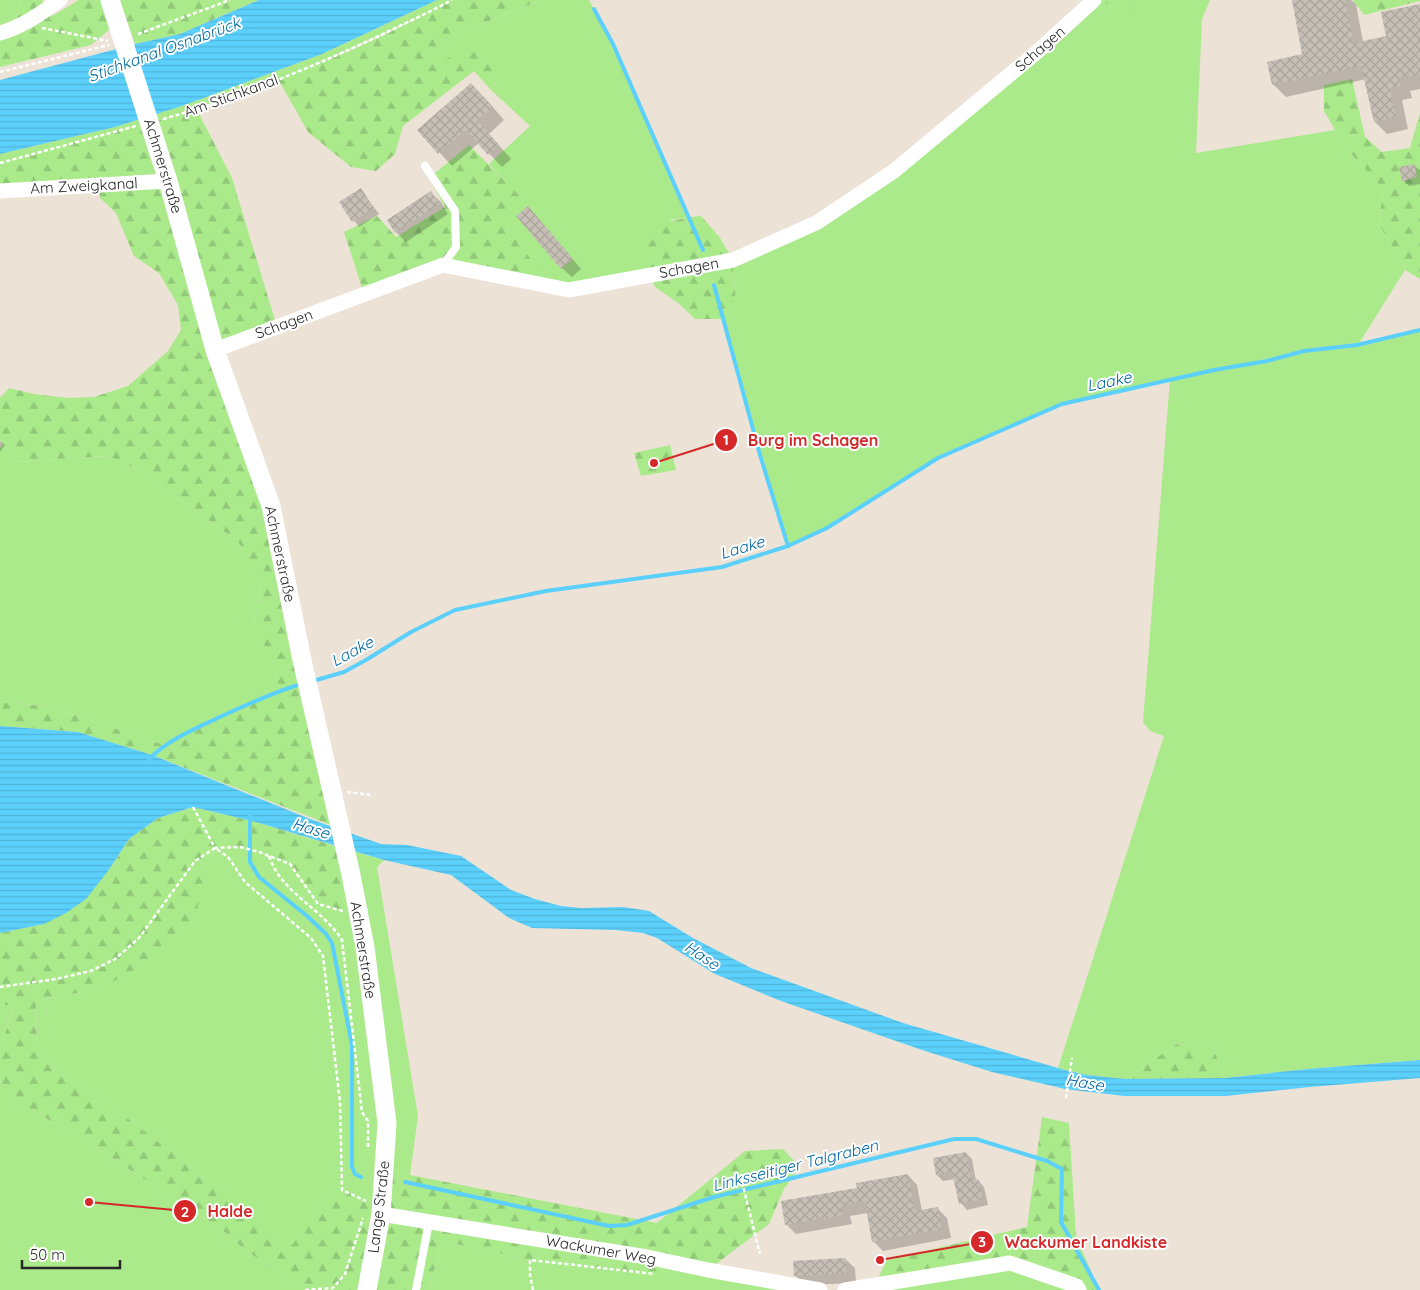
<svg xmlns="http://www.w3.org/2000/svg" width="1420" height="1290" font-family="Quicksand,sans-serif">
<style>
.grass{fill:#aaea8b}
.forest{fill:url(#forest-firs)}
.water{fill:url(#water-rules)}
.shadow{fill:#0003}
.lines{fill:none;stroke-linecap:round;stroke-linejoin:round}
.stream{stroke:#5bd0fc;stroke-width:4}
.building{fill:url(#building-cross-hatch)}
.path{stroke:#fff;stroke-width:2.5;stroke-dasharray:4 2.5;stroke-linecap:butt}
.service{stroke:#fff;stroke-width:8}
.minor{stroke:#fff;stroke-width:15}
.tertiary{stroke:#fff;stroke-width:19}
.labels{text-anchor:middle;stroke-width:4;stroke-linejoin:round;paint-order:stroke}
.street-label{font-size:15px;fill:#272727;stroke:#fff}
.water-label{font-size:16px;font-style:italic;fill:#0069a2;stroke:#fff}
.leader{fill:none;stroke:#d62828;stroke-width:2}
.callout-dot{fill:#d62828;stroke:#fff;stroke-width:2}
.mark-label{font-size:15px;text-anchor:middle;font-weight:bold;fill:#fff}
.callout-label{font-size:16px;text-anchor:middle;font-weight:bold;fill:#d62828;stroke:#fff;stroke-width:4;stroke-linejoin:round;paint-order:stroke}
</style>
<defs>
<pattern id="forest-firs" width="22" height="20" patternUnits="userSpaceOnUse" patternTransform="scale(1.25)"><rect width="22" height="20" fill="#aaea8b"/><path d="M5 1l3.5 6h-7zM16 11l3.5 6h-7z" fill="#92c978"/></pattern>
<pattern id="water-rules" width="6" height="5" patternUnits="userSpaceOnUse" patternTransform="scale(1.25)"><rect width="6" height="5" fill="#5bd0fc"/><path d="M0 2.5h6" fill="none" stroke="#4fb3d8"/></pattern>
<pattern id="building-cross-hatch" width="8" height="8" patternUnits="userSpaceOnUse" patternTransform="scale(1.25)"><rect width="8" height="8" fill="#c6bfb6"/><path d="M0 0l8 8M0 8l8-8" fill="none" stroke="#aaa49c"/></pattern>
</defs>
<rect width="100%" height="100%" fill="#ece2d6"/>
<g class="grass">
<path d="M0 0H20L21 4 14 19 0 23Z"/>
<path d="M437 0H452L432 11 312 66 197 110 0 163V154L115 127 182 106 322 54Z"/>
<path d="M541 0H589L613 44 689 217 671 220 650 276 551 287 507 226 520 197 489 164 530 126 491 90 499 78 443 60 435 43Z"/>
<path d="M1100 0 1127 14 1134 0H1210L1202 19 1196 153 1335 130 1345 147 1381 187 1382 198 1379 224 1405 270 1358 345 1420 330V1060L1308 1069 1225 1078 1213 1048 1177 1044 1125 1079 1086 1075 1058 1068 1164 736 1150 731 1143 722 1170 379 1062 404 938 457 827 528 788 546 760 455 724 319 736 302 733 260 816 223Z"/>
<path d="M3 444 15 462 108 456 136 469 238 541 261 589 254 624 278 671 277 691 164 745 48 706 0 702V448Z"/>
<path d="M240 847 259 852 290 864 318 904 345 849 384 860 377 867 418 1116 410 1175H384L381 1214 332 1185 325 1203 293 1246 130 1120 60 1073 37 1046 36 1001 102 988 209 864 215 848Z"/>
<path d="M0 1004 14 1005 0 1050Z"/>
<path d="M0 1079 9 1097 86 1141 226 1233 245 1250 306 1290H0Z"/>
<path d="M442 1241 530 1260 708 1270 820 1290H429Z"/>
<path d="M1010 1263 1079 1290H845Z"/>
</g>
<g class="forest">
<path d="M20 0H42L52 16 79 0H102L111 28 91 45 0 67V23L14 19 21 4Z"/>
<path d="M120 0H259L180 34 135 44Z"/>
<path d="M452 0H541L435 43 443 60 475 47 499 78 491 90 474 71 403 126 395 154 376 171 351 167 308 132 278 79C336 58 398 30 452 0Z"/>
<path d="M1100 0H1134L1127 15Z"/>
<path d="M1353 0H1420V1L1364 15Z"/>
<path d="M1352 79 1365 137 1382 152 1410 148 1420 113V279L1405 270 1379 224 1382 198 1381 187 1345 147 1324 111V85Z"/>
<path d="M197 110 232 178 277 327 216 350 271 506 341 829 152 755 78 732 0 726V702L48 706 164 745 276 692 278 672 254 624 261 589 238 541 136 469 108 456 15 462 0 440V398L9 388 34 394 68 398 94 397 128 386 168 351 181 330 178 305 159 273 134 256 116 213 100 198 99 186 0 191V163Z"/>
<path d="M469 145 521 197 507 226 551 287 443 265 364 294 344 232 377 216 396 237 445 207 429 178Z"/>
<path d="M701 216 720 238 733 260 736 302 724 319H695L678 303 655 287 638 246C660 223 670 219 701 216Z"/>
<path d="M670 445 676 470 641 476 634 453Z"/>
<path d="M193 807 252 821 345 849 359 916 318 904 290 864 259 852 240 847 215 848 209 864 195 917 161 955 102 988 36 1001 37 1046 60 1073 130 1120 292 1245 325 1203 332 1185 369 1203 380 1213 384 1174 410 1175 657 1223 745 1151 783 1149 800 1167 784 1189 769 1224 708 1270 659 1275 530 1260 442 1241 429 1290H306L245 1250 226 1233 86 1141 9 1097 0 1079V1050L14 1006 0 1004V933L44 924 108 871 129 839 158 818Z"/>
<path d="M1177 1044 1213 1048 1225 1078 1125 1079Z"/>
<path d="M1042 1117 1069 1123 1076 1236 1099 1290H1079L1010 1263 874 1286 887 1260 1027 1227Z"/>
</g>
<g class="water">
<path d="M259 0H437L322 54 182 106 115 127 0 154V80L135 44 180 34Z"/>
<path d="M0 726 78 732 152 755 310 819 381 844 407 845 461 856 511 890 535 899 561 906 581 908 623 907 649 911 693 938 751 968 903 1023 1065 1070 1086 1075 1125 1079 1225 1078 1308 1069 1420 1060V1078L1310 1087 1226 1096H1124L1065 1089 992 1072 922 1050 781 1001 715 974 657 938 643 933 615 930 532 928 509 918 451 875 384 860 252 821 193 807 158 818 129 839 108 871 86 899 66 913 44 924 0 933Z"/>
</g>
<g class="shadow">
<path d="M1302 0H1351L1356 4 1363 42 1387 37 1420 5V89L1410 91 1412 98 1402 100 1408 129 1387 134 1375 122 1366 79 1286 97 1273 84 1304 55Z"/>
<path d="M484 97 504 120 489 134 511 159 502 167 479 143 452 166 419 130Z"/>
<path d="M1414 165 1420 171V184L1409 186 1403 180Z"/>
<path d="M360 189 379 214 359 227 341 203Z"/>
<path d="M431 193 441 202 448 214 406 242 396 232 388 220Z"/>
<path d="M537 217 581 269 572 277 562 268Z"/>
<path d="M0 441 5 445 0 452Z"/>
<path d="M966 1153 972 1159 976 1181 978 1180 984 1187 988 1205 967 1210 961 1203 955 1179 943 1181 937 1175Z"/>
<path d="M908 1175 917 1185 922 1211 937 1208 947 1218 951 1238 883 1251 873 1241 868 1213 850 1216 852 1224 796 1234 786 1224 858 1189Z"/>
<path d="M845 1259 855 1268 856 1283 804 1285 795 1275Z"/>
</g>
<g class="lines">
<g class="stream">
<path d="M594 9 613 44 703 250"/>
<path d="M714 285 760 455 788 546"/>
<path d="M313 681 344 672 366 660 411 632 455 610 546 591 722 567 788 546 827 528 938 458 1062 404 1214 370 1267 361 1304 351 1357 345 1420 330"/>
<path d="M149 759C169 739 197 728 222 716 248 704 274 692 301 684"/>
<path d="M250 816V862L259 877 307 916 326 934 332 943 352 1045V1167L355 1174 361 1177"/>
<path d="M405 1182 609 1226 627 1225 714 1197 954 1139H976L1047 1161 1062 1169 1061 1222 1099 1290"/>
</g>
</g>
<g class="building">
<path d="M1292 0H1345L1354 43 1386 36 1381 12 1420 4V74L1399 79 1400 86 1390 88 1396 117 1374 122 1361 66 1272 85 1267 62 1302 54Z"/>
<path d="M471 83 493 107 477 120 499 145 488 155 466 130 438 154 417 130Z"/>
<path d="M1414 164 1417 177 1402 181 1399 167Z"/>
<path d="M361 188 374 208 352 222 339 202Z"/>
<path d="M431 191 440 204 395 233 387 220Z"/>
<path d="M528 206 573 259 561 269 516 216Z"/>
<path d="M966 1152 972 1181 978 1179 983 1199 959 1204 952 1172 936 1175 933 1158Z"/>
<path d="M908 1174 915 1211 938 1207 942 1229 872 1242 865 1202 841 1206 843 1215 785 1225 781 1201 857 1188 856 1183Z"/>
<path d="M846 1258 847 1273 794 1276 793 1261Z"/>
</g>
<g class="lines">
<g class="path">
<path d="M42 28 108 41"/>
<path d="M138 34 230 0"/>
<path d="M0 72 109 45"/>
<path d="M163 119C232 100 300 72 366 42 395 28 424 15 452 0"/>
<path d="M0 163 136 126"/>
<path d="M347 792 372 795"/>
<path d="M193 807 215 848 240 847 259 852 290 864 318 904 343 911"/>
<path d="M269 856C281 893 322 908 342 940L362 1112 368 1121V1147"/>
<path d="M0 987 56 979 91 971 115 959 139 938 195 861 215 848 228 857 245 882 311 938 323 956 340 1102 342 1190 366 1201"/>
<path d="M1066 1098 1072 1058"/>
<path d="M742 1182 760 1254"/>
<path d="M305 1290 333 1288 345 1274 363 1218"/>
<path d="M533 1290 530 1275V1260L655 1274"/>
</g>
<g class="service">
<path d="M425 166 455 211 456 247 443 265"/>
<path d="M416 1290 429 1222"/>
</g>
<g class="minor">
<path d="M0 33C23 27 41 13 60 0"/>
<path d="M0 191 168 181"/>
<path d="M215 350 443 265 569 290 733 260 816 223 894 171 1037 52 1094 0"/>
<path d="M381 1214 647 1257 708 1270 820 1290"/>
<path d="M845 1290 1010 1263 1077 1286 1079 1290"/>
</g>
<path class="tertiary" d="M110 0 168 181 215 350 271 506 302 660 351 875 365 947 387 1123 381 1214 367 1290"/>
</g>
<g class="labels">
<g class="street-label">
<text transform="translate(1040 49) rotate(-41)" y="5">Schagen</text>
<text transform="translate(231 96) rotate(-20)" y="5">Am Stichkanal</text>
<text transform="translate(163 166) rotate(73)" y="5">Achmerstraße</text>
<text transform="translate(84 186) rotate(-3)" y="5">Am Zweigkanal</text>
<text transform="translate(689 268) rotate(-10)" y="5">Schagen</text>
<text transform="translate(284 324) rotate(-20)" y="5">Schagen</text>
<text transform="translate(280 554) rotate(78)" y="5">Achmerstraße</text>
<text transform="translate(363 950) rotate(81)" y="5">Achmerstraße</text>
<text transform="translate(379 1207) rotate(-83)" y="5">Lange Straße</text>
<text transform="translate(601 1250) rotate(10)" y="5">Wackumer Weg</text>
</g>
<g class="water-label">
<text transform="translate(164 49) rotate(-20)" y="6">Stichkanal Osnabrück</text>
<text transform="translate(1109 381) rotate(-12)" y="6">Laake</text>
<text transform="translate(742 547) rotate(-17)" y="6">Laake</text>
<text transform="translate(352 651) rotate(-28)" y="6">Laake</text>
<text transform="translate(311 828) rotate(17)" y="6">Hase</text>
<text transform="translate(702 955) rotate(33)" y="6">Hase</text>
<text transform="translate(1085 1082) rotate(10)" y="6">Hase</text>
<text transform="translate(795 1165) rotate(-14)" y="6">Linksseitiger Talgraben</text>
</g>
</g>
<path class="leader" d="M654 463L726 440M89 1202L185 1211M880 1260L982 1242"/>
<g class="callout-dot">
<circle cx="654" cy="463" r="5"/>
<circle cx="89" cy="1202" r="5"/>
<circle cx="880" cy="1260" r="5"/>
<circle cx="726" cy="440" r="12"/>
<circle cx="185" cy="1211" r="12"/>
<circle cx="982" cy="1242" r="12"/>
</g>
<g class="mark-label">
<text x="726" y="445">1</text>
<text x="185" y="1217">2</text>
<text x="982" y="1247">3</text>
</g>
<g class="callout-label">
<text x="813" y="446">Burg im Schagen</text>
<text x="230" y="1217">Halde</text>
<text x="1086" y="1248">Wackumer Landkiste</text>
</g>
<path d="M22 1260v8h98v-8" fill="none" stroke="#272727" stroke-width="2.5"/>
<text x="30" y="1260" font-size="15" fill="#272727" stroke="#ffffff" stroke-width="4" paint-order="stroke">50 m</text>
</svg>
